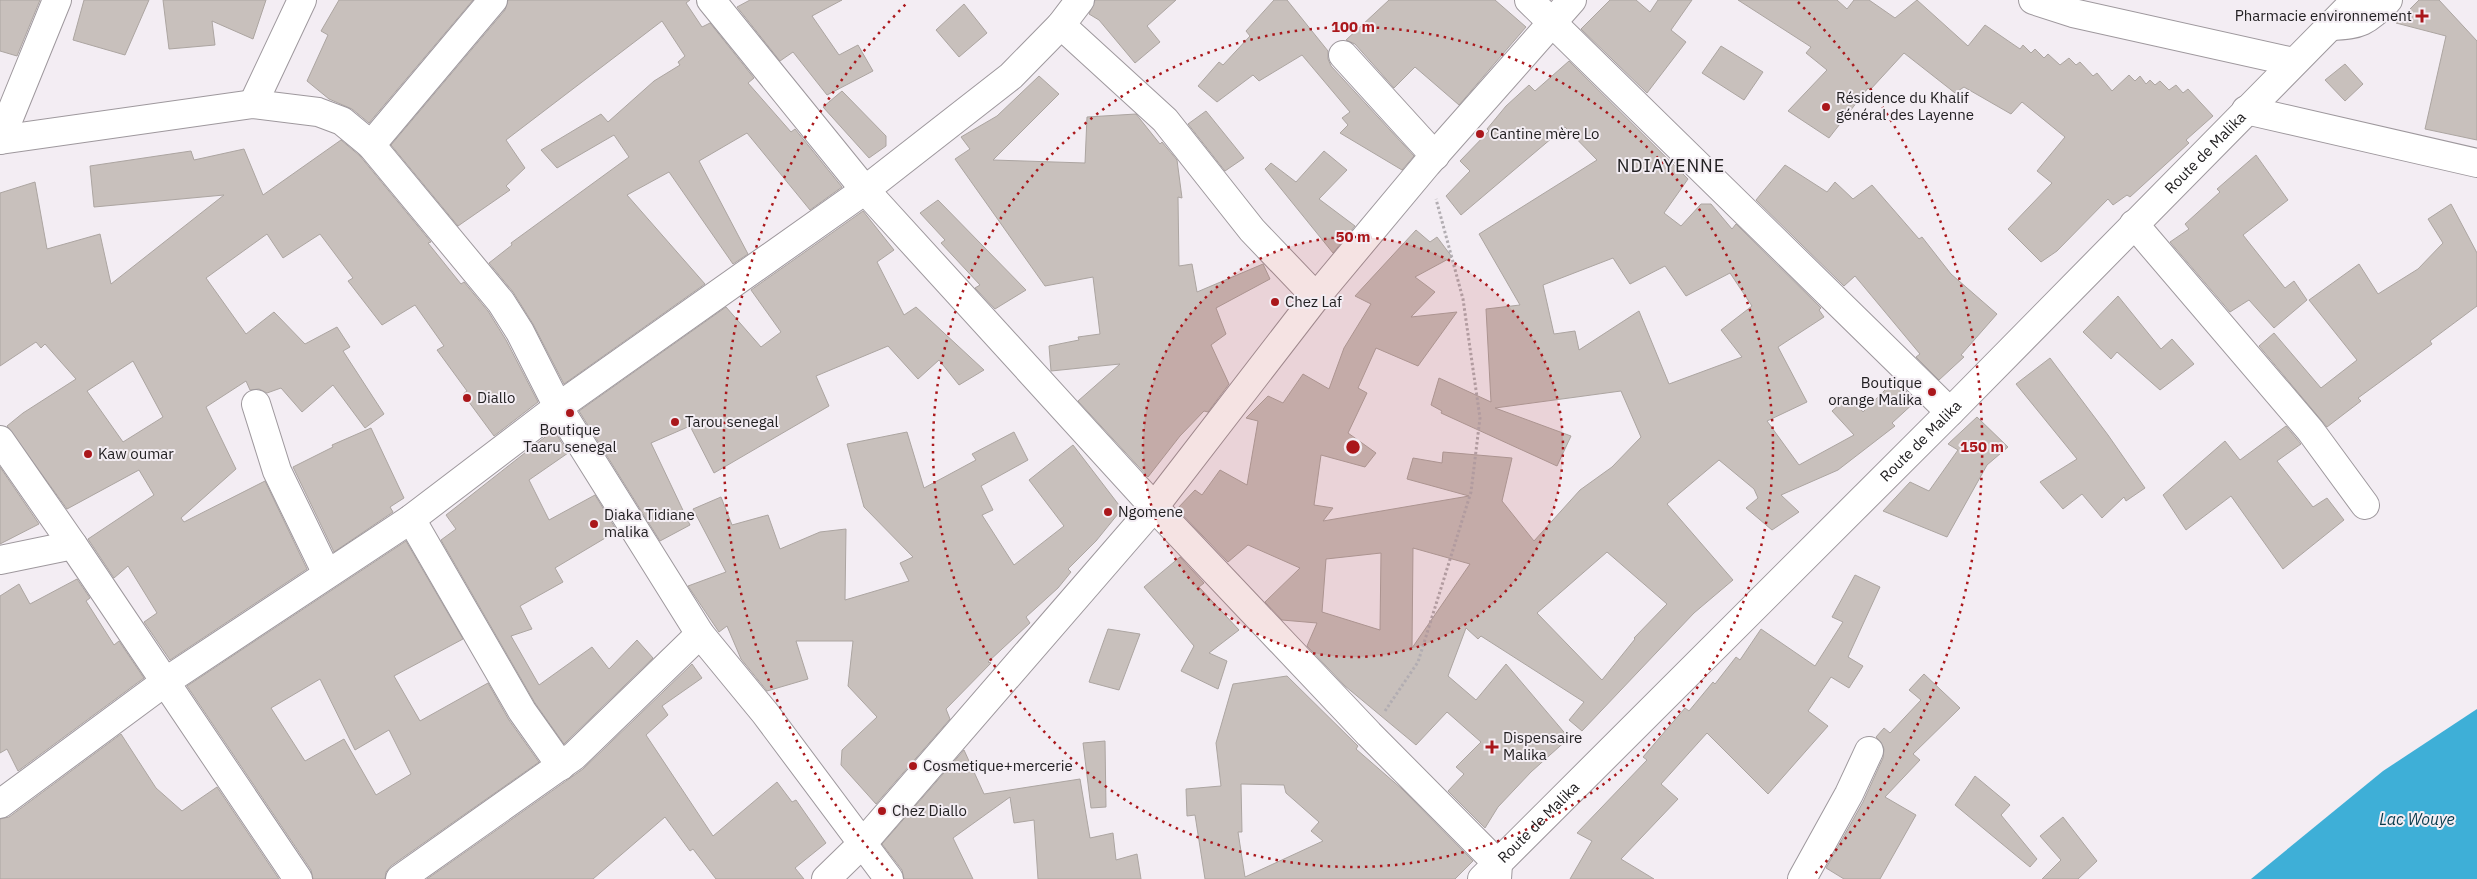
<svg xmlns="http://www.w3.org/2000/svg" width="2477" height="879" font-family="'IBM Plex Sans',sans-serif">
<style>
.water{fill:#3eafd7}
.building{fill:#c8c0bc;stroke:#aca5a1;fill-rule:evenodd}
.lines{fill:none;stroke-linecap:round;stroke-linejoin:round}
.street-casing{stroke:#9e989d;stroke-width:30}
.secondary-casing{stroke:#9e989d;stroke-width:30}
.path{stroke:#b2adb2;stroke-width:3;stroke-dasharray:2.5 2.5;stroke-linecap:butt}
.street{stroke:#fff;stroke-width:28}
.secondary{stroke:#fff;stroke-width:28}
.ring{fill:none;stroke:#aa171b;stroke-width:2.5;stroke-dasharray:2.5 5}
.poi-dot{fill:#aa171b;stroke:#f3edf3;stroke-width:2}
.labels{text-anchor:middle;stroke-width:4;stroke-linejoin:round;paint-order:stroke}
.poi-label{font-size:15px;fill:#222022;stroke:#f3edf3;text-anchor:start}
.street-label{font-size:15px;fill:#222022;stroke:#f3edf3}
.water-label{font-size:16px;font-style:italic;fill:#073a4b;stroke:#f3edf3}
.quarter-label{font-size:18px;letter-spacing:1px;fill:#222022;stroke:#f3edf3}
.centre{fill:#aa171b;stroke:#f3edf3;stroke-width:2.5}
.ring-label{font-size:15px;text-anchor:middle;font-weight:bold;fill:#aa171b;stroke:#f3edf3;stroke-width:4;stroke-linejoin:round;paint-order:stroke}
</style>
<rect width="100%" height="100%" fill="#f3edf3"/>
<path class="water" d="M2477 709V879H2251L2383 771Z"/>
<g class="building">
<path d="M0 0H40L17 56 0 51Z"/>
<path d="M84 0H149L125 55 73 40Z"/>
<path d="M163 0H266L253 39 212 21 215 45 169 49Z"/>
<path d="M339 0H473L369 123 352 109 329 99 307 81 328 35 321 31Z"/>
<path d="M508 0H690L686 3 702 27 710 23 754 78 748 83 791 132 795 129 842 187 810 210 747 133 699 161 748 254 733 264 669 172 627 195 705 284 564 384 533 324 513 292 489 263 512 245 511 243 629 157 614 135 557 168 541 150 601 114 608 122 654 81 680 65 678 62 685 56 662 21 506 140 525 168 506 186 510 190 458 226 391 145 505 10Z"/>
<path d="M750 0H842L812 16 839 55 858 45 873 71 827 95 793 52 780 61 737 7Z"/>
<path d="M1095 0H1176L1147 26 1160 42 1135 63 1099 20 1089 14Z"/>
<path d="M1274 0H1287L1328 51V59L1331 66 1414 156 1402 170 1340 133 1348 125 1342 118 1350 112 1302 55 1259 81 1253 75 1217 102 1198 86 1219 62 1223 65 1250 36 1246 31Z"/>
<path d="M1389 0H1495L1526 27 1459 105 1415 67 1394 88 1355 44 1346 40Z"/>
<path d="M1610 0H1636L1650 12 1658 0H1692L1671 30 1686 42 1647 93 1581 29Z"/>
<path d="M1738 0H1837L1847 9 1854 0H1869L1895 18 1917 0 1968 46 1985 25 2020 49 2023 45 2031 53 2035 49 2044 58 2048 54 2060 65 2069 58 2076 65 2080 62 2093 76 2097 73 2112 91 2129 75 2135 81 2140 76 2146 84 2150 80 2155 85 2160 81 2169 90 2176 85 2183 93 2188 89 2213 116 2186 140 2189 143 2130 197 2127 195 2113 205 2108 199 2057 251 2041 262 2008 229 2052 183 2037 171 2065 137 2022 102 2011 114 1964 87 1955 93 1904 53 1870 90 1868 88 1829 138 1788 111 1827 70 1806 53 1811 47Z"/>
<path d="M2419 0H2439L2477 41V140L2425 129 2446 36 2396 23Z"/>
<path d="M964 4 987 33 959 57 936 30Z"/>
<path d="M1721 46 1763 72 1744 100 1702 73Z"/>
<path d="M1569 61 1688 179 1664 213 1681 226 1701 204H1711L1732 229 1736 224 1821 308 1819 310 1824 317 1778 347 1807 402 1767 421 1799 465 1854 435 1832 411 1849 396 1863 412 1895 380 1916 401 1892 423 1895 426 1838 470 1781 495 1799 512 1772 530 1746 508 1758 498 1754 489 1719 460 1667 504 1733 580 1694 613 1582 731 1569 720 1584 702 1481 636 1478 639 1466 628 1448 676 1476 700 1506 664 1569 738 1531 772 1498 807 1485 828 1448 791 1464 774 1456 767 1481 742 1447 712 1416 745 1345 686 1307 646 1317 623 1282 620 1265 602 1300 568 1248 545 1228 562 1177 509 1195 490 1202 495 1220 470 1247 485 1258 421 1246 418 1268 396 1283 403 1303 374 1329 389 1344 348 1371 304 1355 296 1416 230 1430 242 1437 237 1452 257 1415 277 1435 292 1411 317 1457 312 1418 366 1376 348 1358 388 1367 393 1348 433 1376 453 1365 467 1321 455 1314 505 1333 508 1323 521 1469 496 1407 479 1413 458 1442 463 1443 452 1512 458 1502 501 1534 541 1580 490 1612 467 1641 437 1621 391 1495 408 1571 436 1557 466 1441 413 1442 411 1431 405 1439 378 1491 402 1486 309 1520 305 1479 234 1597 160 1565 127 1461 215 1446 196 1470 171 1460 161 1489 131 1487 129 1506 106 1529 85 1535 91ZM1613 258 1630 284 1665 266 1686 296 1730 273 1752 306 1721 330 1742 357 1669 384 1639 311 1579 350 1575 331 1554 334 1543 285ZM1413 548 1470 564 1412 648ZM1607 552 1667 604 1634 638 1635 639 1602 680 1537 613ZM1381 553 1380 630 1322 612 1326 559Z"/>
<path d="M2345 64 2363 84 2345 101 2325 80Z"/>
<path d="M1039 76 1059 94 993 160 1085 163 1087 117 1136 114 1160 144 1162 142 1177 160 1182 198 1178 197 1179 266 1192 264 1197 292 1263 264 1270 279 1216 308 1226 334 1211 345 1229 384 1208 412 1204 411 1180 436 1148 477 1078 401 1120 364 1051 371 1049 346 1079 340 1078 337 1100 334 1093 277 1045 286 955 159 970 149 961 137 997 116Z"/>
<path d="M842 91 886 136V146L869 158 823 107Z"/>
<path d="M1206 111 1244 158 1225 171 1188 124Z"/>
<path d="M341 140 360 156 431 242 428 243 461 284 464 282 488 311 506 340 538 402 494 436 463 394 467 391 437 350 444 346 415 305 382 325 348 281 353 278 320 234 283 258 267 234 206 278 246 334 274 312 305 344 337 327 350 347 343 351 384 414 365 428 333 385 302 412 281 388 267 393 259 389 250 390 246 381 206 407 236 469 181 518 184 522 265 481 307 569 170 660 144 622 157 613 128 566 114 578 88 539 154 495 139 470 67 509 7 426 23 413 76 379 45 344 41 348 36 342 0 366V193L35 182 47 249 100 234 111 284 224 195 94 207 90 166 191 151 194 160 244 149 263 195ZM133 361 163 417 123 442 87 391Z"/>
<path d="M1324 151 1347 170 1319 199 1355 226 1333 253 1265 169 1271 163 1296 182Z"/>
<path d="M2256 155 2288 200 2243 235 2285 288 2294 281 2307 300 2274 328 2249 300 2230 312 2170 242 2189 229 2185 224 2220 192 2217 189Z"/>
<path d="M1785 165 1827 192 1835 182 1853 199 1872 185 1919 239 1922 237 1951 274 1997 314 1961 355 1964 357 1939 380 1916 357 1920 354 1855 276 1844 286 1756 200Z"/>
<path d="M938 200 1026 290 995 309 975 288 980 285 941 243 945 240 920 213Z"/>
<path d="M2451 204 2477 253V306L2430 341 2432 344 2358 398 2361 401 2327 427 2259 346 2274 333 2321 388 2357 360 2309 300 2359 264 2378 294 2418 269 2443 243 2428 219Z"/>
<path d="M863 211 894 250 877 262 904 315 916 307 984 370 959 385 939 360 918 379 888 346 816 376 829 406 714 473 690 426 651 443 690 525 660 541 579 411 726 307 761 347 781 332 751 290Z"/>
<path d="M2118 296 2161 349 2172 339 2194 364 2160 390 2117 352 2111 359 2083 332Z"/>
<path d="M2050 358 2108 435 2145 488 2126 501 2124 497 2102 518 2082 494 2063 509 2040 482 2077 459 2016 384Z"/>
<path d="M1977 417 2008 447 1987 465 1947 537 1883 511 1910 482 1929 491 1958 450 1948 444Z"/>
<path d="M2286 426 2301 444 2277 461 2313 507 2327 498 2344 520 2283 569 2231 496 2186 530 2163 495 2225 441 2240 460Z"/>
<path d="M371 428 404 498 390 507 393 512 334 552 293 467 333 447 332 445Z"/>
<path d="M554 430 568 453 529 480 549 520 595 495 617 531 555 568 563 582 520 606 532 629 511 636 539 685 592 647 609 669 637 640 653 658 564 744 535 703 441 540 456 529 446 515Z"/>
<path d="M907 432 924 488 976 460 972 454 1014 432 1028 460 981 486 993 510 982 515 1014 565 1064 526 1029 480 1073 445 1122 509 1096 541 1068 569 1071 572 1058 588 1026 617 1030 623 988 662 991 663 946 709 950 719 876 804 841 765 842 750 877 717 848 686 853 641H796L808 679 767 691 741 659 727 626 719 632 688 586 726 572 693 509 721 497 732 525 768 515 780 549 820 532 846 529 845 600 909 581 900 563 913 557 864 507 847 444Z"/>
<path d="M0 467 39 524 0 544Z"/>
<path d="M406 541 463 639 394 676 420 721 488 683 509 720 539 762 391 866 386 872 385 879H313L311 870 187 686ZM320 679 355 750 389 730 411 774 376 795 344 739 305 761 271 708Z"/>
<path d="M1180 557 1204 583 1199 587 1239 630 1209 653 1227 661 1218 689 1181 671 1194 646 1144 587Z"/>
<path d="M1855 575 1880 587 1848 657 1863 666 1849 688 1831 677 1808 711 1828 726 1768 794 1707 733 1661 784 1678 799 1621 859 1654 879H1570L1592 841 1577 833 1647 760 1643 757 1685 708 1689 711 1713 682 1715 684 1736 657 1740 660 1761 629 1815 666 1843 622 1832 617Z"/>
<path d="M77 579 90 598 86 601 114 645 119 641 144 678 18 771 7 749 0 753V596L19 584 30 604Z"/>
<path d="M1108 629 1140 634 1119 690 1089 682Z"/>
<path d="M692 664 702 678 662 706 668 715 646 735 713 836 777 782 792 802 796 800 826 843 795 868 804 879H716L693 849 690 851 665 817 593 879H427L583 769Z"/>
<path d="M1924 674 1960 708 1913 754 1920 760 1885 797 1916 815 1880 879H1844L1826 868 1863 802 1883 758 1884 749 1881 742 1876 737 1884 728 1890 733 1921 700 1909 690Z"/>
<path d="M1287 676 1358 746 1356 749 1402 789 1473 861 1455 879H1205L1195 815 1187 816 1186 789 1221 786 1216 743 1233 684ZM1241 784 1284 785 1286 793 1319 822 1311 831 1323 841 1245 877 1238 832H1242Z"/>
<path d="M121 734 156 788 182 811 217 787 279 879H0V819L9 817Z"/>
<path d="M1105 741 1106 807 1091 808 1083 743Z"/>
<path d="M964 750 984 794 1080 779 1090 838 1113 833 1116 860 1137 854 1141 879H1038L1034 820 1014 823 1010 797 953 838 973 879H904L902 870 882 844Z"/>
<path d="M1975 776 2010 805 2001 815 2037 859 2030 867 1955 805Z"/>
<path d="M2063 817 2097 861 2078 879H2042L2061 860 2040 836Z"/>
</g>
<g class="lines">
<defs>
<g id="street">
<path d="M711 0 865 190 1154 507 1369 734 1498 864 1497 879"/>
<path d="M1529 0 1950 412"/>
<path d="M1061 25 1165 120 1252 230 1316 297"/>
<path d="M2330 26C2362 25 2365 22 2388 0"/>
<path d="M1343 55 1435 156"/>
<path d="M253 104 302 0"/>
<path d="M2246 110 2477 163"/>
<path d="M0 140 253 104 318 112 342 121 371 145 501 302 520 332 558 407 700 634 765 713 889 879"/>
<path d="M0 140 57 0"/>
<path d="M371 145 493 0"/>
<path d="M2134 224 2310 430 2365 505"/>
<path d="M256 404 277 471 327 574"/>
<path d="M0 440 73 545"/>
<path d="M411 519 522 711 561 766"/>
<path d="M0 560 73 545 298 879"/>
<path d="M0 804 165 682 411 519 558 407 865 190 1011 76 1061 25 1080 0"/>
<path d="M400 879 574 756 700 634"/>
<path d="M826 879 862 844 1154 507 1316 297 1427 164 1572 0"/>
<path d="M1802 879 1849 794 1869 751"/>
</g>
<g id="secondary">
<path d="M2033 0 2073 13 2293 62"/>
<path id="s1" d="M1482 879 1950 412 2356 0"/>
</g>
</defs>
<use href="#street" class="street-casing"/>
<use href="#secondary" class="secondary-casing"/>
<path class="path" d="M1385 711 1418 662 1471 492 1480 418 1463 299 1436 199"/>
<use href="#street" class="street"/>
<use href="#secondary" class="secondary"/>
</g>
<circle cx="1353" cy="447" r="210" fill="#aa171b" fill-opacity=".12"/>
<g class="ring">
<circle cx="1353" cy="447" r="210"/>
<circle cx="1353" cy="447" r="420"/>
<path d="M893 876A629 629 0 0 1 908 2M1798 2A629 629 0 0 1 1813 876"/>
</g>
<g class="poi-dot">
<path d="M2419.5 8.5h5v5h5v5h-5v5h-5v-5h-5v-5h5z"/>
<circle cx="1826" cy="107" r="5"/>
<circle cx="1480" cy="134" r="5"/>
<circle cx="1275" cy="302" r="5"/>
<circle cx="1932" cy="392" r="5"/>
<circle cx="467" cy="398" r="5"/>
<circle cx="570" cy="413" r="5"/>
<circle cx="675" cy="422" r="5"/>
<circle cx="88" cy="454" r="5"/>
<circle cx="1108" cy="512" r="5"/>
<circle cx="594" cy="524" r="5"/>
<path d="M1489.5 739.5h5v5h5v5h-5v5h-5v-5h-5v-5h5z"/>
<circle cx="913" cy="766" r="5"/>
<circle cx="882" cy="811" r="5"/>
</g>
<g class="labels">
<g class="poi-label">
<text x="2412" y="21" text-anchor="end">Pharmacie environnement</text>
<text x="1836" y="103">Résidence du Khalif<tspan x="1836" dy="17">général des Layenne</tspan></text>
<text x="1490" y="139">Cantine mère Lo</text>
<text x="1285" y="307">Chez Laf</text>
<text x="1922" y="388" text-anchor="end">Boutique<tspan x="1922" dy="17">orange Malika</tspan></text>
<text x="477" y="403">Diallo</text>
<text x="685" y="427">Tarou senegal</text>
<text x="570" y="435" text-anchor="middle">Boutique<tspan x="570" dy="17">Taaru senegal</tspan></text>
<text x="98" y="459">Kaw oumar</text>
<text x="1118" y="517">Ngomene</text>
<text x="604" y="520">Diaka Tidiane<tspan x="604" dy="17">malika</tspan></text>
<text x="1503" y="743">Dispensaire<tspan x="1503" dy="17">Malika</tspan></text>
<text x="923" y="771">Cosmetique+mercerie</text>
<text x="892" y="816">Chez Diallo</text>
</g>
<g class="street-label">
<text dy="5" stroke="none"><textPath href="#s1" startOffset="1025">Route de Malika</textPath></text>
<text dy="5" stroke="none"><textPath href="#s1" startOffset="620">Route de Malika</textPath></text>
<text dy="5" stroke="none"><textPath href="#s1" startOffset="80">Route de Malika</textPath></text>
</g>
<g class="water-label">
<text x="2417" y="825">Lac Wouye</text>
</g>
<g class="quarter-label">
<text x="1671" y="172">NDIAYENNE</text>
</g>
</g>
<circle cx="1353" cy="447" r="8" class="centre"/>
<g class="ring-label">
<text x="1353" y="32">100 m</text>
<text x="1353" y="242">50 m</text>
<text x="1982" y="452">150 m</text>
</g>
</svg>
